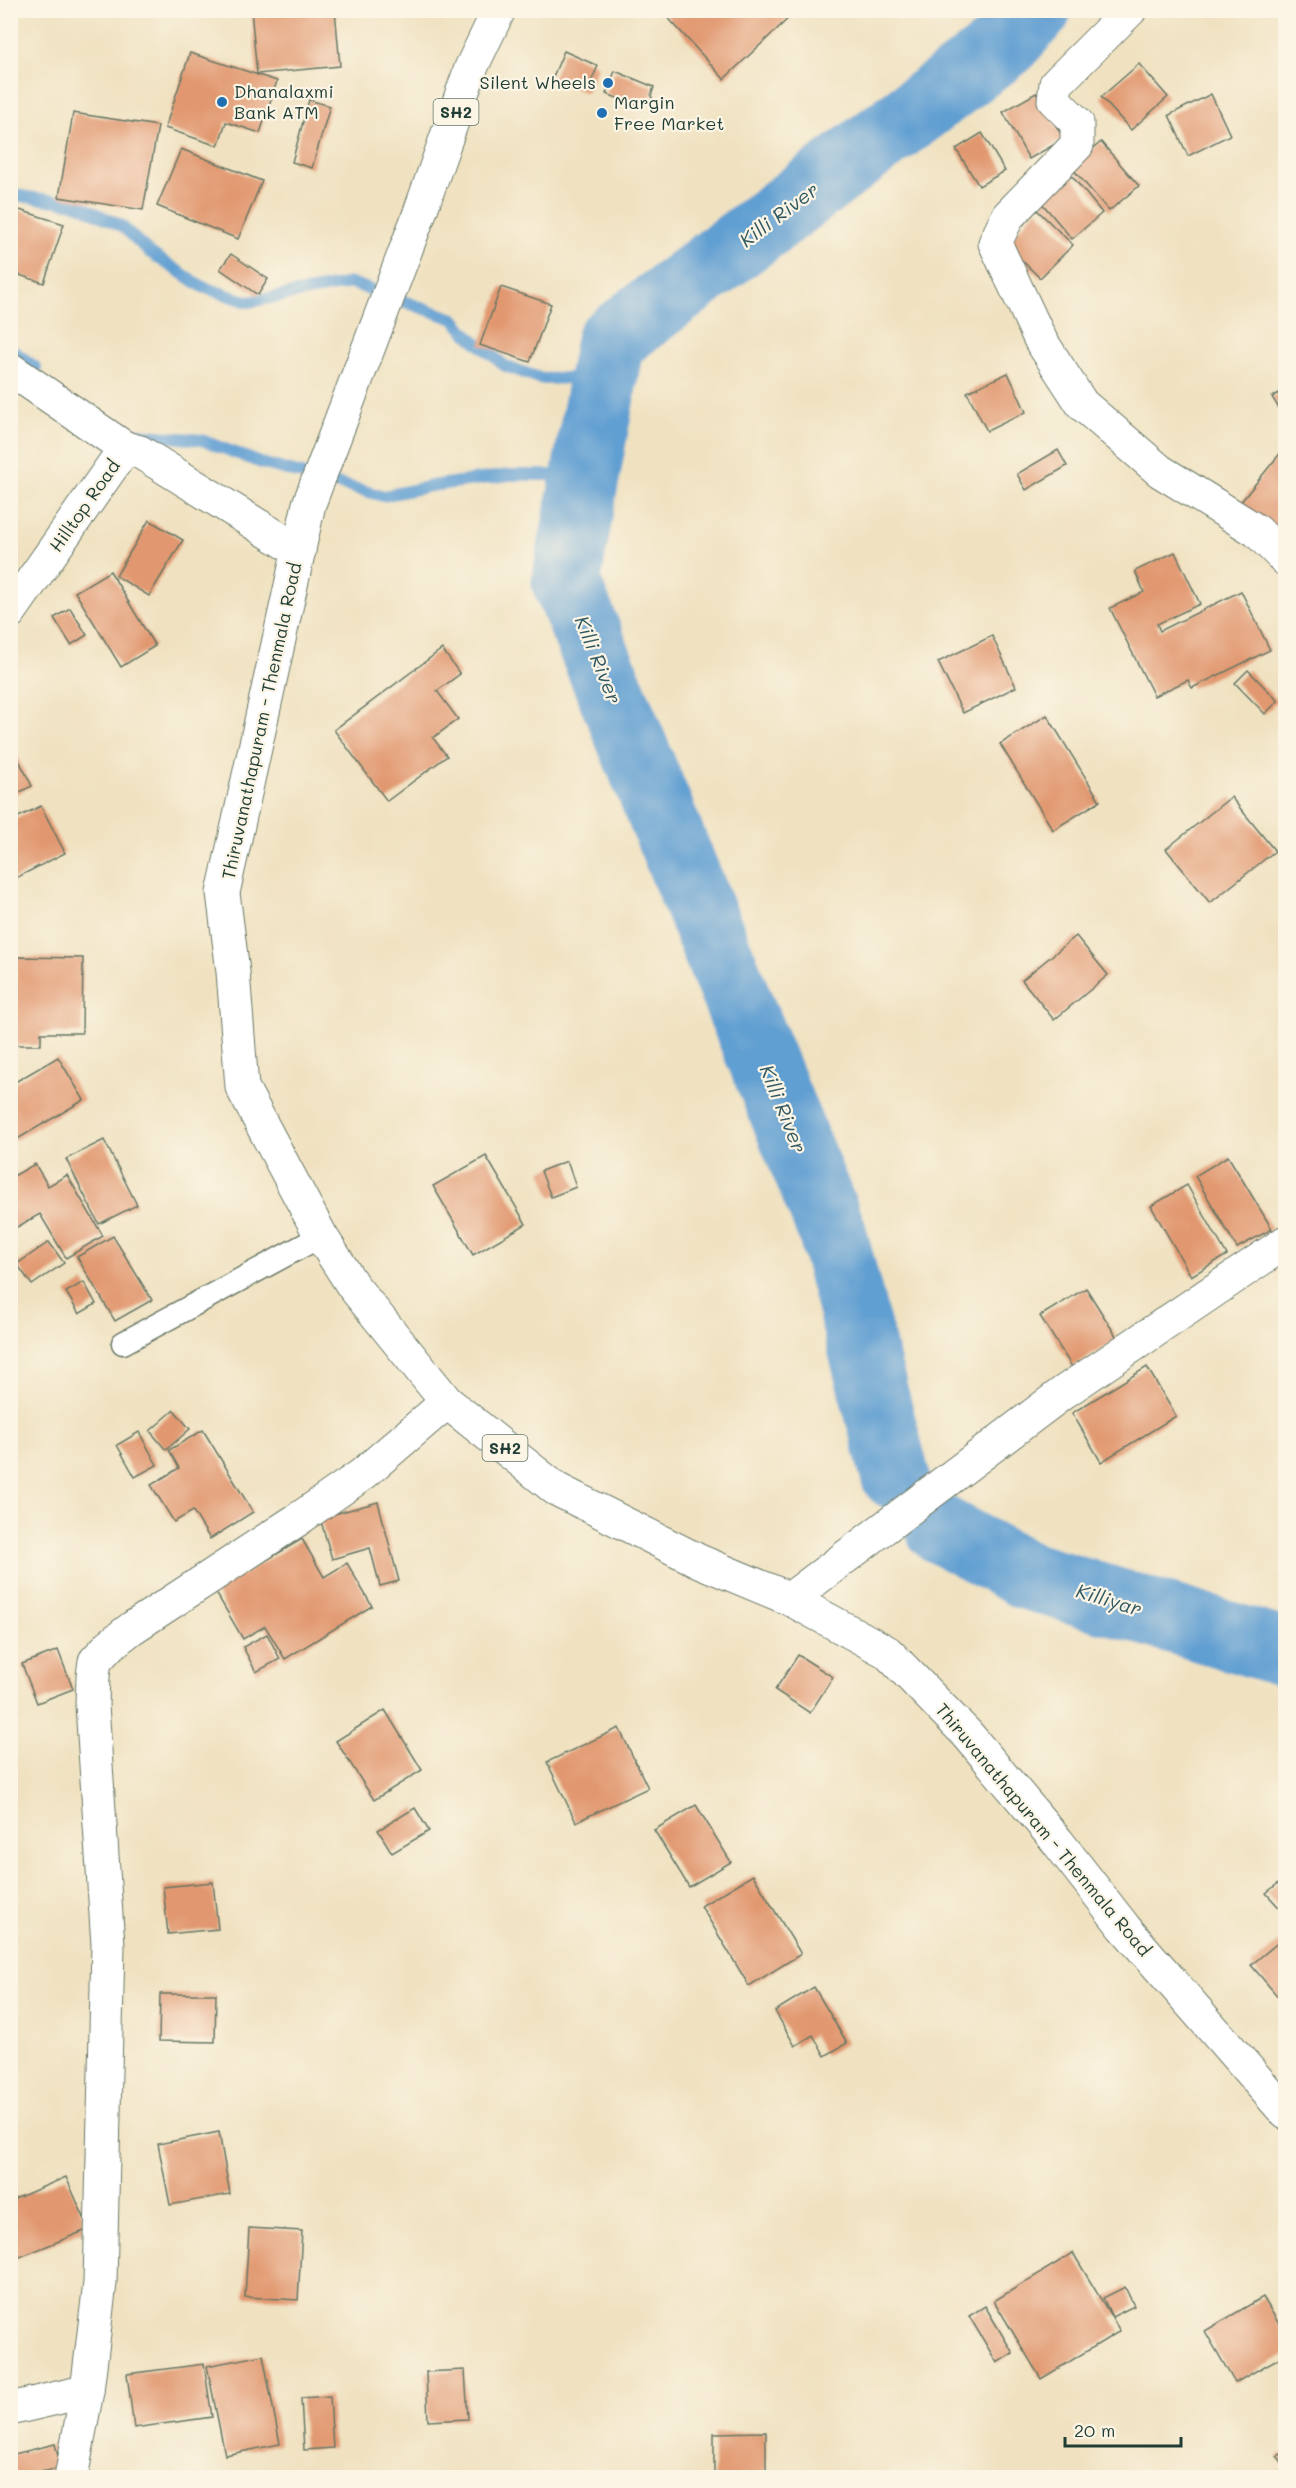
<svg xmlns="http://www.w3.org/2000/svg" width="1296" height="2488" font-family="Mali,sans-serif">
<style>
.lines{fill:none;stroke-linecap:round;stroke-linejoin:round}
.stream{stroke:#609fd2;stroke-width:12}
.river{stroke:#609fd2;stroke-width:69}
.building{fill:#e19870}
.lane-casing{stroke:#687765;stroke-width:25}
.street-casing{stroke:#687765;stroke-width:35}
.primary-casing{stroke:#687765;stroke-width:35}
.lane{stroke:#fff;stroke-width:22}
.street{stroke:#fff;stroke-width:33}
.primary{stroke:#fff;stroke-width:33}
.poi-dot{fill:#1f6fb2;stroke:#fcf5e5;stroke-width:2}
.labels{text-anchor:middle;stroke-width:4.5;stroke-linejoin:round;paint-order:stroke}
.shield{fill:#fcf5e5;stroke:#617469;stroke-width:1.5}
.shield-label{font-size:16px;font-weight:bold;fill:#1f3d34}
.poi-label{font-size:18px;fill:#1f3d34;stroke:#fcf5e5;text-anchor:start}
.street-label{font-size:18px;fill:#1f3d34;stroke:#fcf5e5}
.water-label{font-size:20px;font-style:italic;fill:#325a63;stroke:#fcf5e5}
</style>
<rect width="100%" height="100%" fill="#fcf5e5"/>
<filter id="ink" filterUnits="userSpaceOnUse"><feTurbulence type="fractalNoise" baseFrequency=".0167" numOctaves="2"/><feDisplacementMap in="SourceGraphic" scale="12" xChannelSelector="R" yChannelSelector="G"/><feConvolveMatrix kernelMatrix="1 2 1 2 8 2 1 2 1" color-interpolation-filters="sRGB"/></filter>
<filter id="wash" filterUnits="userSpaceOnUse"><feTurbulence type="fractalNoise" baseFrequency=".008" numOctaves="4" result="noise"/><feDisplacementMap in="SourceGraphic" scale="24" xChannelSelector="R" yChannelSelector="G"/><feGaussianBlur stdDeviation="1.35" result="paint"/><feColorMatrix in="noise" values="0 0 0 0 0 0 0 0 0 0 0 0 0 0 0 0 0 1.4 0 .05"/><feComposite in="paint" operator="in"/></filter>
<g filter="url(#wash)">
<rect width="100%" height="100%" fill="#f0e2c1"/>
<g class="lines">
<g class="stream">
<path d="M10 191 21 196 77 204 122 226 149 252 203 287 248 302 351 283 454 319 469 336 505 366 542 379 603 377"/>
<path d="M10 348 36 368"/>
<path d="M125 433 202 440 261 463 383 496 431 486 509 475H584"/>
</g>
<g class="river">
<path d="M895 1475 832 1231 566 582 610 341 1004 46 1037 10"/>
<path d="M940 1529 1025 1575 1286 1653"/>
</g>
</g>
<g id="blocks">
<g class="building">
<path d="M251 10H335L340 66 257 74Z"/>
<path d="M661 10H788L792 15 724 79Z"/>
<path d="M564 51 598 66 586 93 552 79Z"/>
<path d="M190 53 277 81 260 133 226 122 218 146 165 128Z"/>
<path d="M1139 64 1168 97 1131 130 1101 97Z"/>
<path d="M615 71 654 87 651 96 654 101 637 105 606 94Z"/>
<path d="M1036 93 1064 139 1029 159 1003 112Z"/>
<path d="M1211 94 1230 135 1188 156 1169 115Z"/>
<path d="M309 100 330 106 312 168 292 162Z"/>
<path d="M73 113 158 126 143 210 59 197Z"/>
<path d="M982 133 1005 171 979 186 956 149Z"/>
<path d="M1101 142 1139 186 1109 211 1071 167Z"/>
<path d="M181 149 262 181 238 239 157 206Z"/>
<path d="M1072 176 1102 213 1072 239 1041 202Z"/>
<path d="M10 207 64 224 44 283 10 272Z"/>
<path d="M1037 210 1073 245 1040 278 1005 244Z"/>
<path d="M231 254 268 279 258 295 220 269Z"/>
<path d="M501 287 551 304 530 362 480 345Z"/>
<path d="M1008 373 1026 412 987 431 967 392Z"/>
<path d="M1286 389V420L1272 397Z"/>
<path d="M1286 446V539L1240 503Z"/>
<path d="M1058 450 1067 466 1026 490 1017 474Z"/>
<path d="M149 520 183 540 149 596 116 576Z"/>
<path d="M1175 552 1200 604 1157 624 1160 631 1241 591 1270 650 1192 688 1188 680 1154 696 1110 608 1144 592 1135 571Z"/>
<path d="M110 571 155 646 121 667 75 592Z"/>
<path d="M70 608 87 635 71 645 54 618Z"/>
<path d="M992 636 1016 687 963 713 938 662Z"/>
<path d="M442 649 460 674 437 691 458 719 433 738 447 756 387 801 334 730Z"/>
<path d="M1248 670 1278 701 1265 714 1235 683Z"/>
<path d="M1047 715 1100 801 1053 830 1000 744Z"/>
<path d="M10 743 32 786 10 797Z"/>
<path d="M1231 797 1275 851 1210 903 1166 849Z"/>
<path d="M41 806 65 853 10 881V821Z"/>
<path d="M1076 936 1108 975 1054 1020 1022 980Z"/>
<path d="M16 957 83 958 82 1033H41V1045H15Z"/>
<path d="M58 1057 84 1100 14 1141 10 1136V1085Z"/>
<path d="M104 1140 137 1205 99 1224 66 1159Z"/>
<path d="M486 1156 526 1224 473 1255 433 1186Z"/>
<path d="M1228 1156 1272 1229 1237 1248 1195 1176Z"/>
<path d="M567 1161 576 1187 551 1197 541 1171Z"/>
<path d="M35 1164 48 1186 67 1175 103 1236 66 1258 40 1214 10 1231V1178Z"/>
<path d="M1187 1185 1227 1255 1191 1276 1151 1206Z"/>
<path d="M113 1236 152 1300 115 1321 77 1257Z"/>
<path d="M49 1242 64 1263 32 1285 17 1264Z"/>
<path d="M84 1282 96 1304 79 1314 66 1292Z"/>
<path d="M1086 1288 1118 1339 1072 1367 1040 1316Z"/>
<path d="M1147 1367 1176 1416 1101 1462 1072 1413Z"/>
<path d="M174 1410 190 1429 166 1450 150 1431Z"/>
<path d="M203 1430 253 1512 210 1539 193 1511 174 1522 151 1485 179 1468 169 1450Z"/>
<path d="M139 1432 157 1465 135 1477 117 1445Z"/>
<path d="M378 1502 399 1581 380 1586 370 1548 332 1559 320 1518Z"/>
<path d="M302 1539 324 1577 347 1563 372 1606 285 1659 265 1626 243 1639 215 1591Z"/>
<path d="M267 1634 280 1659 256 1672 243 1647Z"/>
<path d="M58 1650 73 1689 37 1703 22 1664Z"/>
<path d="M798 1655 833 1677 810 1713 775 1690Z"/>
<path d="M385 1710 422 1770 374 1800 336 1741Z"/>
<path d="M619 1728 648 1788 576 1822 547 1762Z"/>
<path d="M696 1805 731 1862 689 1887 654 1830Z"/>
<path d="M415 1808 429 1831 392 1853 378 1830Z"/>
<path d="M753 1875 801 1954 749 1986 701 1906Z"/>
<path d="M1286 1877V1915L1266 1893Z"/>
<path d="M213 1882 218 1929 168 1934 163 1887Z"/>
<path d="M1286 1936V2006L1251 1965Z"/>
<path d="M814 1987 847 2043 825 2056 813 2035 795 2046 775 2011Z"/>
<path d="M160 1994H216L215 2042 159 2041Z"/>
<path d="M219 2132 230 2194 170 2205 158 2144Z"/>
<path d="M66 2177 89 2229 10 2261V2201Z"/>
<path d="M249 2228 302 2231 298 2300 245 2297Z"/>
<path d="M1073 2253 1120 2331 1041 2379 994 2301Z"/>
<path d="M1125 2287 1134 2306 1112 2317 1103 2298Z"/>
<path d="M1263 2297 1286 2336V2354L1235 2383 1205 2331Z"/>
<path d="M985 2306 1013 2353 997 2363 969 2316Z"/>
<path d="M263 2355 280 2444 225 2455 207 2366Z"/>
<path d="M204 2364 212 2417 134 2428 127 2374Z"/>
<path d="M465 2370 468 2419 428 2421 426 2372Z"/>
<path d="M330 2396 333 2448 304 2450 301 2398Z"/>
<path d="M766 2432V2478H714V2433Z"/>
<path d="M55 2444 61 2468 10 2478V2455Z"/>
<path d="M1286 2452V2467L1277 2456Z"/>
<path d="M1286 2470V2478H1261V2477Z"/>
</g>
</g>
</g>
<g filter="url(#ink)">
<use href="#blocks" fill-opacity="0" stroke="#687765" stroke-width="1.5"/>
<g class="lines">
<defs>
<path id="lane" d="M123 1343 321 1236"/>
<g id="street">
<path d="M1130 10 1056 84 1054 100 1077 123V145L1008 216 995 243 1041 341 1082 404 1160 471 1257 531 1286 560"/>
<path d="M10 369 125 448"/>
<path d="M10 612 125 448 140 452 299 551"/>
<path d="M790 1599 1064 1392 1286 1242"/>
<path d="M10 2409 87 2391"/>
<path d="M71 2478 87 2391 100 2283 108 1945 92 1705 93 1676 95 1661 110 1645 132 1628 297 1520 363 1474 447 1402"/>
</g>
<path id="primary" d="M499 10 471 68 419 215 309 504 223 893 233 972 242 1087 321 1236 353 1286 447 1402 556 1489 699 1561 790 1599 887 1652 968 1735 1057 1841 1124 1927 1286 2113"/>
</defs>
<use href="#lane" class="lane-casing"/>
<use href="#street" class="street-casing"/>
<use href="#primary" class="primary-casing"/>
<use href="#lane" class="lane"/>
<use href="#street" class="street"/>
<use href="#primary" class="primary"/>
</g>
</g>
<g class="poi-dot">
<circle cx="608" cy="83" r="6"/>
<circle cx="222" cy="102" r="6"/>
<circle cx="602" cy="113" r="6"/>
</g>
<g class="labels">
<g class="shield">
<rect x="433.5" y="99" width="45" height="26" rx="4.5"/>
<rect x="482.5" y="1435" width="45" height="26" rx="4.5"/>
</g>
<g class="shield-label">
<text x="456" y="118">SH2</text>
<text x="505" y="1454">SH2</text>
</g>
<g class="poi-label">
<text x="596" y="89" text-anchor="end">Silent Wheels</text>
<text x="234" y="98">Dhanalaxmi<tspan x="234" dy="21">Bank ATM</tspan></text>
<text x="614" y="109">Margin<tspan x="614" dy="21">Free Market</tspan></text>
</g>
<g class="street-label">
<text transform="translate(85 506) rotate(-55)" y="6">Hilltop Road</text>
<text transform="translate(262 721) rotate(-78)" y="6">Thiruvanathapuram - Thenmala Road</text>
<text transform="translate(1043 1830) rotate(50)" y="6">Thiruvanathapuram - Thenmala Road</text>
</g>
<g class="water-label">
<text transform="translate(779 215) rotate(-37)" y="7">Killi River</text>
<text transform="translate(598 660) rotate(68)" y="7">Killi River</text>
<text transform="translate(783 1109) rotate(68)" y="7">Killi River</text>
<text transform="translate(1109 1600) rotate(17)" y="7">Killiyar</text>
</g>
</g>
<rect width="1296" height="2488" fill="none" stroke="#fcf5e5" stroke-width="36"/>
<path d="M1065 2437v9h116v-9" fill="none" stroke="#1f3d34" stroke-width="3"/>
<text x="1074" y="2437" font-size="18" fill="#1f3d34" stroke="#fcf5e5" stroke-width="4.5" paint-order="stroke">20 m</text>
</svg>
